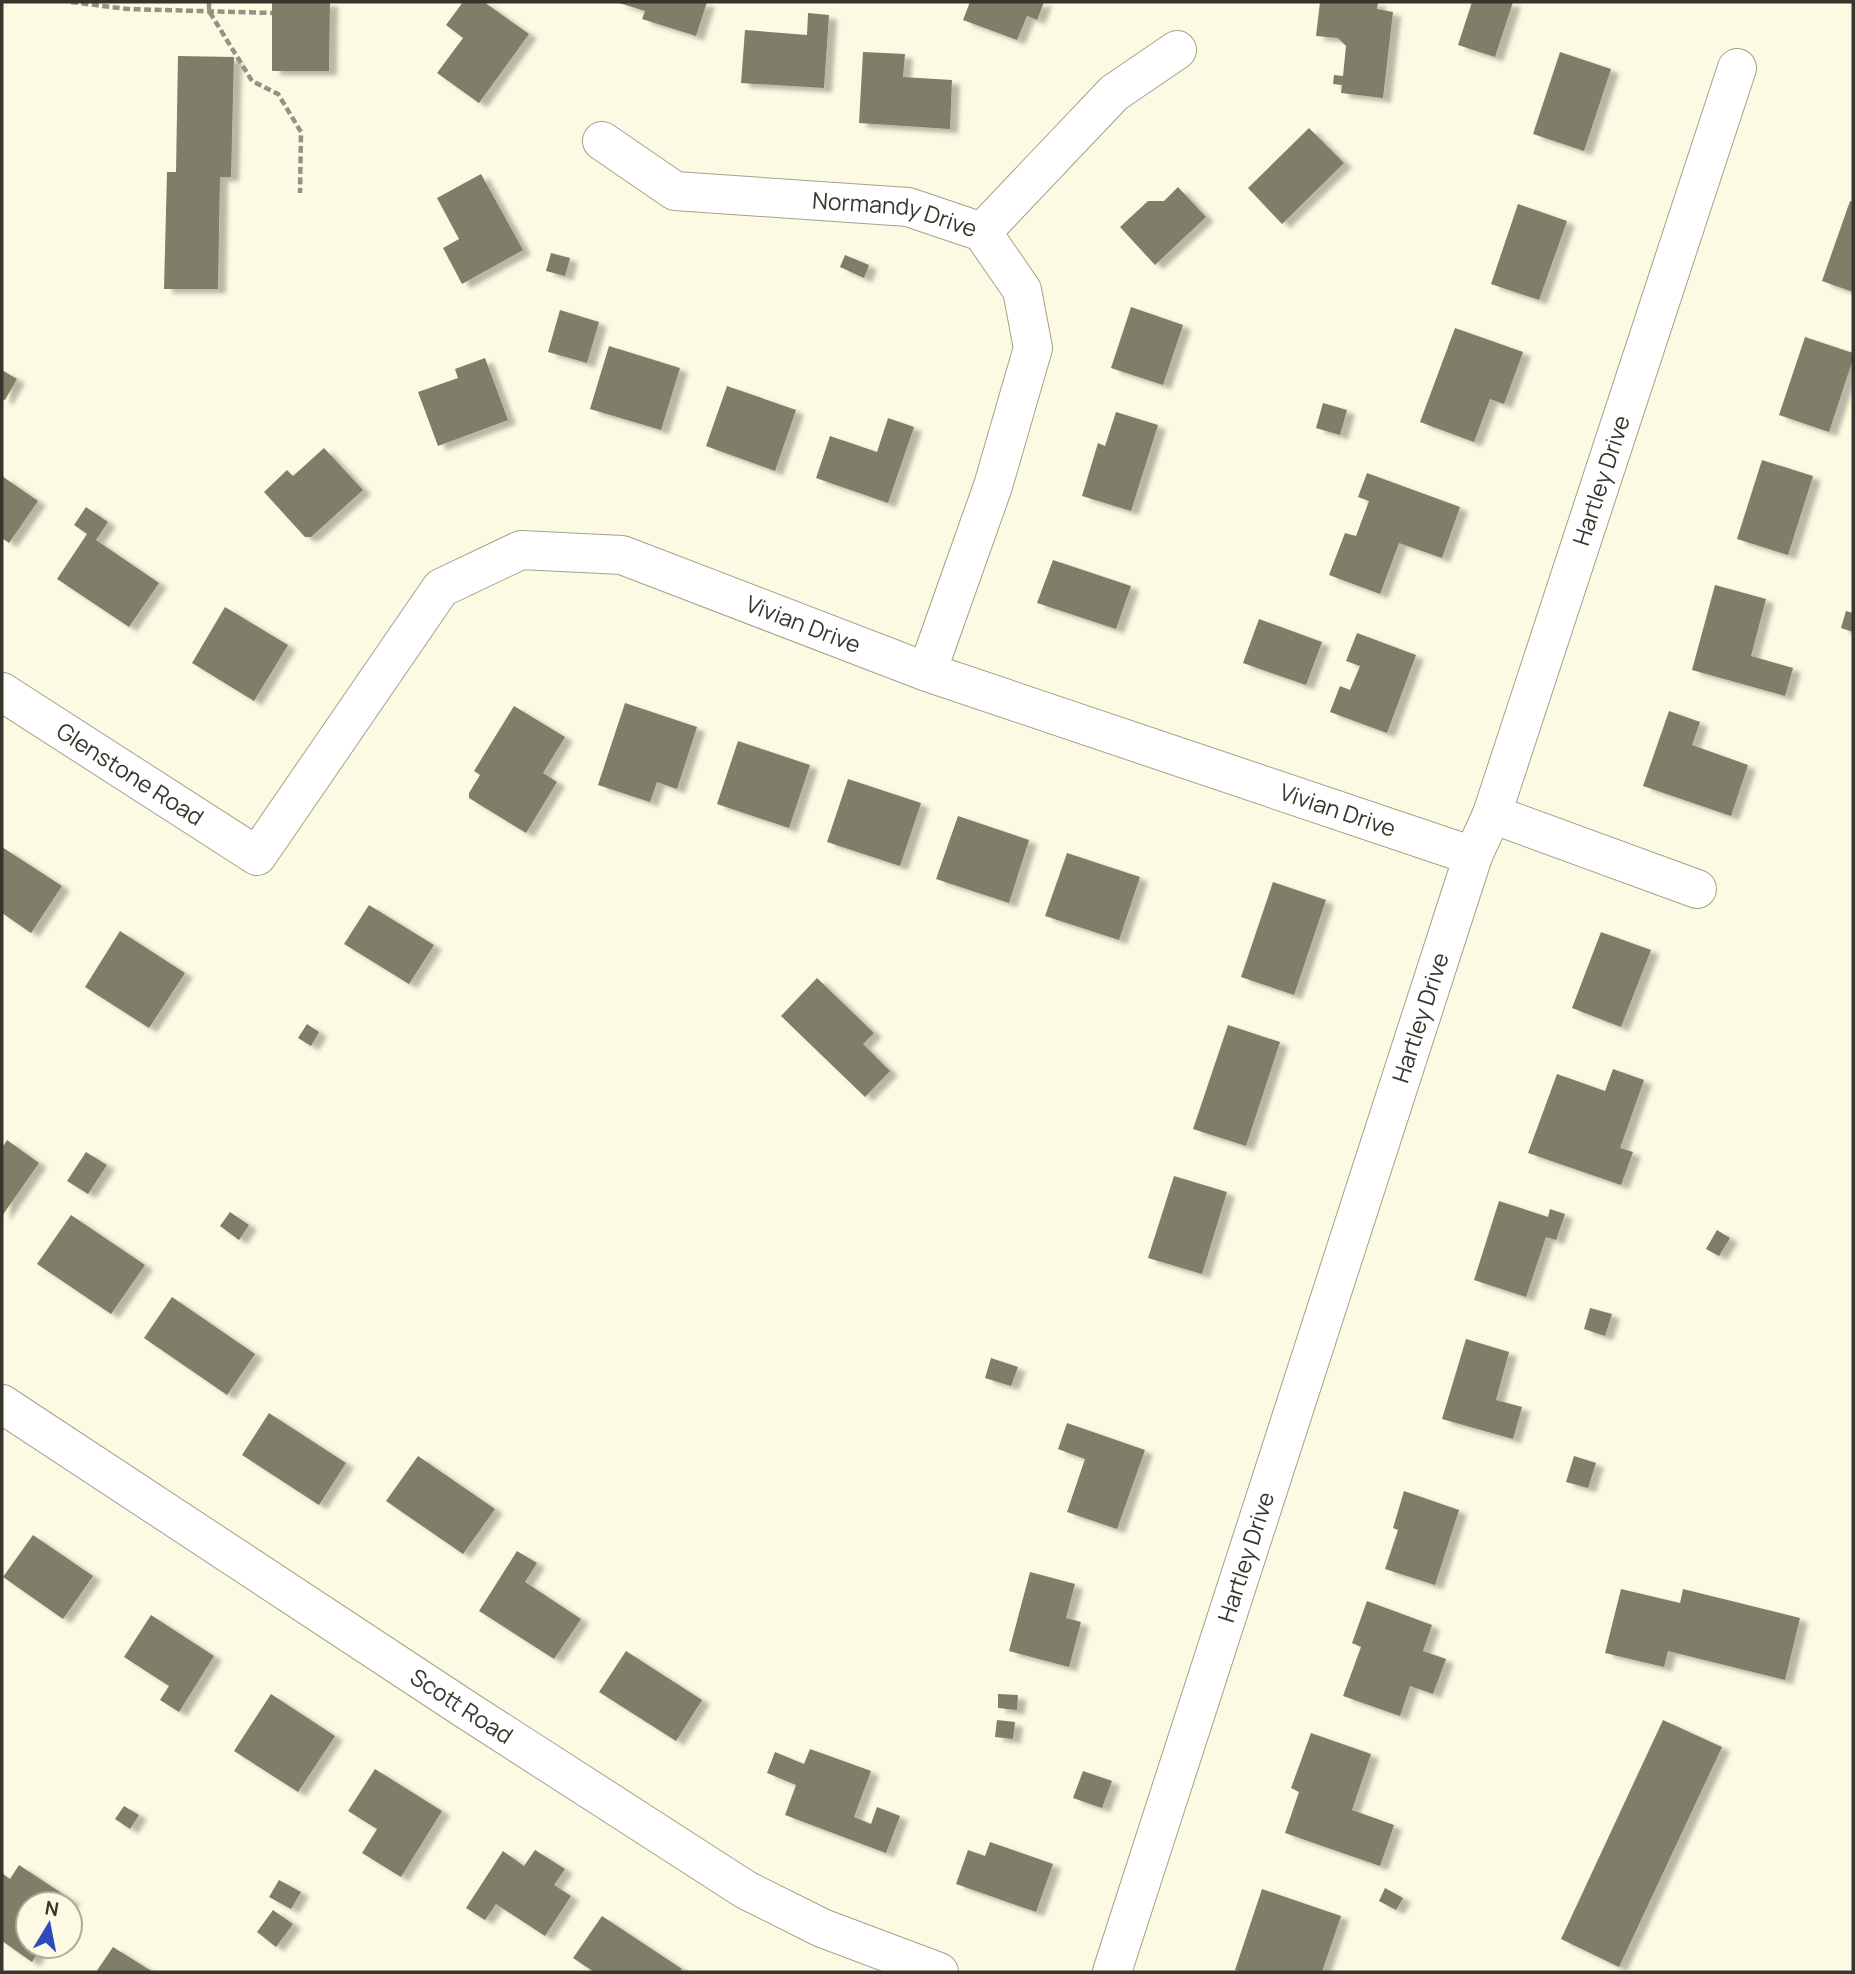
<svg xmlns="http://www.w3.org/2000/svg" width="1855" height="1974" font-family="Manrope,sans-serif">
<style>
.building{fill:#807d69;filter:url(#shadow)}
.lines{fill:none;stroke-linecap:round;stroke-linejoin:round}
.minor-casing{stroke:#a4a18c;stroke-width:40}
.major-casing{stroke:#a4a18c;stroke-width:40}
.path{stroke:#949283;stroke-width:4.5;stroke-dasharray:7 3.5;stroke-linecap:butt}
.minor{stroke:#fff;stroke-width:38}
.major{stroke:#fff;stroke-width:38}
.labels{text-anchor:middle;stroke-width:7;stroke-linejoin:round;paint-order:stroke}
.street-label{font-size:23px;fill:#37362d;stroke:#fdfae3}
</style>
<defs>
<filter id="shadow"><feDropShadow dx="8" dy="4.5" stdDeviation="2" flood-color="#0004"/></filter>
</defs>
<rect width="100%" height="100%" fill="#fdfae3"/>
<g class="building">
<path d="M272 2H330L329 71H272Z"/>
<path d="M463 2H484L529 34 479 103 437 73 463 38 446 25Z"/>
<path d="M616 2H707L696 36 642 19 645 11Z"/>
<path d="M970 2H1044L1037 20 1027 16 1017 40 963 20Z"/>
<path d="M1320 2H1378L1377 9 1393 12 1383 98 1341 93 1342 85 1333 84 1334 75 1343 76 1346 46 1338 38 1316 36Z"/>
<path d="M1472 2H1513L1495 57 1458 45Z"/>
<path d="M808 13 829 15 824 88 741 83 745 30 807 35Z"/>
<path d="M863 52 905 54 903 77 952 80 950 129 859 123Z"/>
<path d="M1560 52 1611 69 1584 151 1533 134Z"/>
<path d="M178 56 234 57 231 177H220L218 289H164L167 172H176Z"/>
<path d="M1309 128 1344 163 1282 224 1248 188Z"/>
<path d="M481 174 523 250 462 284 443 248 459 239 437 198Z"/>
<path d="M1178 187 1206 217 1155 265 1120 227 1148 201H1164Z"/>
<path d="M1850 201 1853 202V292L1822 281Z"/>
<path d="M1518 204 1567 221 1539 300 1491 284Z"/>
<path d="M551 253 570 258 565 276 546 271Z"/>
<path d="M845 255 869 265 864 278 840 267Z"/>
<path d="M1131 307 1183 325 1163 385 1111 368Z"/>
<path d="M560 310 599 322 587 363 548 352Z"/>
<path d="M1455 328 1523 352 1504 404 1490 399 1474 442 1420 422Z"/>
<path d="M1805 337 1853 353V359L1829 432 1779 415Z"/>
<path d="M609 346 680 368 661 430 590 409Z"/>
<path d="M485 358 508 420 438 446 418 392 458 378 455 369Z"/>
<path d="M2 370 17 379 5 400 2 399Z"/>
<path d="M727 386 796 410 775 471 706 446Z"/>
<path d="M1323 403 1347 410 1340 435 1316 428Z"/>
<path d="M1116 412 1158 425 1131 511 1082 496 1098 443 1105 446Z"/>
<path d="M888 418 914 427 888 503 816 478 830 436 877 452Z"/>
<path d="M324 448 363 490 311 537H305L264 492 287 470 293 476Z"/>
<path d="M1762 460 1813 476 1788 555 1737 539Z"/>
<path d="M1367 473 1460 507 1442 558 1399 543 1380 594 1329 575 1345 533 1356 536 1369 501 1358 497Z"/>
<path d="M2 476 38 501 9 543 2 538Z"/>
<path d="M86 507 108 522 96 540 159 583 129 627 57 579 87 534 74 525Z"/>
<path d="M1053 560 1131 586 1116 629 1037 603Z"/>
<path d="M1715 585 1766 599 1751 656 1793 668 1785 696 1692 670Z"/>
<path d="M225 607 288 645 254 701 192 663Z"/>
<path d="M1846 611 1853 613V632L1841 628Z"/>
<path d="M1259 619 1322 642 1306 685 1243 663Z"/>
<path d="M1357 633 1416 655 1387 733 1330 712 1340 686 1350 690 1360 666 1346 661Z"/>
<path d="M625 703 697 727 677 789 657 782 650 802 598 785Z"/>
<path d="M514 706 565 737 543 773 557 782 526 833 469 798V793L480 775 474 771Z"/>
<path d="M1669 711 1700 722 1692 745 1748 765 1731 816 1643 786Z"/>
<path d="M738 741 810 765 789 828 717 804Z"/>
<path d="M848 779 921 803 900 866 827 842Z"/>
<path d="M958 816 1029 840 1009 903 936 879Z"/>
<path d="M2 847 62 886 31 933 2 913Z"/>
<path d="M1067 853 1140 877 1119 940 1045 916Z"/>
<path d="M1273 882 1326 900 1294 995 1241 977Z"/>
<path d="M369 905 434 945 409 984 344 944Z"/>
<path d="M120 931 185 973 149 1028 85 987Z"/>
<path d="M1601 932 1651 950 1621 1027 1572 1008Z"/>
<path d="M817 978 874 1033 863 1044 890 1071 865 1097 781 1016Z"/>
<path d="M307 1024 319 1032 311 1046 298 1038Z"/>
<path d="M1228 1025 1280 1042 1246 1146 1193 1129Z"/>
<path d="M1613 1069 1644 1080 1620 1148 1633 1152 1621 1185 1528 1153 1557 1074 1605 1091Z"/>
<path d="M7 1140 39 1163 2 1216V1148Z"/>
<path d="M86 1152 107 1165 88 1194 67 1181Z"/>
<path d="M1174 1176 1227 1192 1202 1274 1148 1258Z"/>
<path d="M1499 1201 1548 1217 1550 1209 1565 1214 1556 1240 1546 1237 1526 1297 1474 1280Z"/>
<path d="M230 1212 249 1225 239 1240 220 1226Z"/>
<path d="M71 1215 145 1265 111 1314 37 1264Z"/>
<path d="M1717 1230 1730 1238 1719 1256 1706 1249Z"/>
<path d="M172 1297 255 1354 227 1395 144 1338Z"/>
<path d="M1590 1308 1612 1314 1605 1336 1584 1329Z"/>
<path d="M1466 1339 1509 1352 1496 1400 1522 1407 1513 1439 1442 1419Z"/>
<path d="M991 1358 1018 1367 1011 1386 985 1378Z"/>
<path d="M269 1413 346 1463 319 1505 242 1455Z"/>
<path d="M1067 1423 1145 1450 1117 1529 1067 1512 1085 1459 1058 1449Z"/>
<path d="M418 1456 495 1509 463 1554 386 1501Z"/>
<path d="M1574 1456 1596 1463 1588 1488 1566 1482Z"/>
<path d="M1404 1491 1459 1510 1435 1585 1385 1569 1398 1530 1393 1528Z"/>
<path d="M33 1535 93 1576 63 1619 3 1577Z"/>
<path d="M517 1551 537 1563 525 1582 581 1619 554 1659 479 1611Z"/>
<path d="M1030 1572 1075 1584 1066 1618 1081 1622 1069 1667 1009 1651Z"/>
<path d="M1621 1589 1680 1603 1683 1589 1800 1618 1785 1680 1668 1651 1664 1667 1605 1653Z"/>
<path d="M1367 1601 1432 1625 1423 1651 1446 1659 1433 1694 1410 1686 1400 1716 1343 1696 1361 1647 1352 1643Z"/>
<path d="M151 1615 214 1656 179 1712 160 1700 169 1686 124 1657Z"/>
<path d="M626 1651 702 1700 676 1741 599 1692Z"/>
<path d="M271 1694 335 1736 298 1792 234 1751Z"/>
<path d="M998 1694 1018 1695 1017 1710 998 1708Z"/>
<path d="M997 1720 1015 1722 1013 1739 995 1737Z"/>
<path d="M1663 1720 1722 1747 1619 1967 1561 1939Z"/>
<path d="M1311 1733 1371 1754 1352 1810 1394 1825 1380 1866 1285 1833 1299 1792 1291 1788Z"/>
<path d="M810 1749 871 1771 854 1817 871 1824 877 1807 900 1816 886 1853 785 1815 796 1785 767 1773 775 1752 804 1764Z"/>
<path d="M375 1769 442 1811 401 1877 362 1853 377 1829 348 1811Z"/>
<path d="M1083 1771 1112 1781 1102 1808 1073 1798Z"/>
<path d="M124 1806 139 1815 130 1829 115 1819Z"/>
<path d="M990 1842 1053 1864 1036 1912 956 1884 968 1850 985 1856Z"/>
<path d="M535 1850 565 1869 554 1885 571 1896 545 1936 496 1904 485 1920 466 1908 503 1851 524 1866Z"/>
<path d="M19 1865 72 1900 70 1904H28V1946H42L32 1962 2 1941V1873L10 1879Z"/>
<path d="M279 1880 301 1892 291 1909 269 1897Z"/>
<path d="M1385 1888 1403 1898 1396 1910 1379 1901Z"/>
<path d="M1262 1889 1341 1916 1322 1972H1242L1235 1970Z"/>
<path d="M273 1910 293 1924 276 1947 257 1932Z"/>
<path d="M602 1916 682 1969 679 1972H594L573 1958Z"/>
<path d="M113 1947 153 1972H96Z"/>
</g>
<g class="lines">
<defs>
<g id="minor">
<path id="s1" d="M602 141 675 191 908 207 982 232 1022 290 1033 348 993 486 927 672"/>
<path d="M982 232 1114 93 1177 50"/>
<path id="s2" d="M2 692 257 856 441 588 521 550 622 555 927 672 1473 856"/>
<path d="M1492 814 1697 889"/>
<path id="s3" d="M1112 1972 1473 856 1492 814 1737 68"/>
</g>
<g id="major">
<path id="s4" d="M2 1404 465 1709 746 1890 822 1928 939 1972"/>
</g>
</defs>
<use href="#minor" class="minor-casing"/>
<use href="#major" class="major-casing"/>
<g class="path">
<path d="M71 2 127 9 272 13"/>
<path d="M209 2V11L252 81 278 94 301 132 300 193"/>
</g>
<use href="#minor" class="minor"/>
<use href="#major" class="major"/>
</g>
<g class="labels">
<g class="street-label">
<text dy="8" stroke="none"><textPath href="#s1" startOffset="310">Normandy Drive</textPath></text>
<text dy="8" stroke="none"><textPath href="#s3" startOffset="1570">Hartley Drive</textPath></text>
<text dy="8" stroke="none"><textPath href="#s2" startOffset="1012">Vivian Drive</textPath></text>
<text dy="8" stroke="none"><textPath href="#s2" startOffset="152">Glenstone Road</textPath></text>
<text dy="8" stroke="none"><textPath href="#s2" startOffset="1578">Vivian Drive</textPath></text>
<text dy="8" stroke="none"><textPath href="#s3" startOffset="1003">Hartley Drive</textPath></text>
<text dy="8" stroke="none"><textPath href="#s3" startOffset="436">Hartley Drive</textPath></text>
<text dy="8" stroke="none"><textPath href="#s4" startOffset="550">Scott Road</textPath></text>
</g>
</g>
<rect width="1855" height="1974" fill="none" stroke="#37362d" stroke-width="7"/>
<g transform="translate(49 1925) rotate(10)"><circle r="33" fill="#fdfae3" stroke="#aeac9a" stroke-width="2"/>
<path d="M0-5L12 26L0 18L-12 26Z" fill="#2e4bbc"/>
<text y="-10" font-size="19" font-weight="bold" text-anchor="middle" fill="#37362d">N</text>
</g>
</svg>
